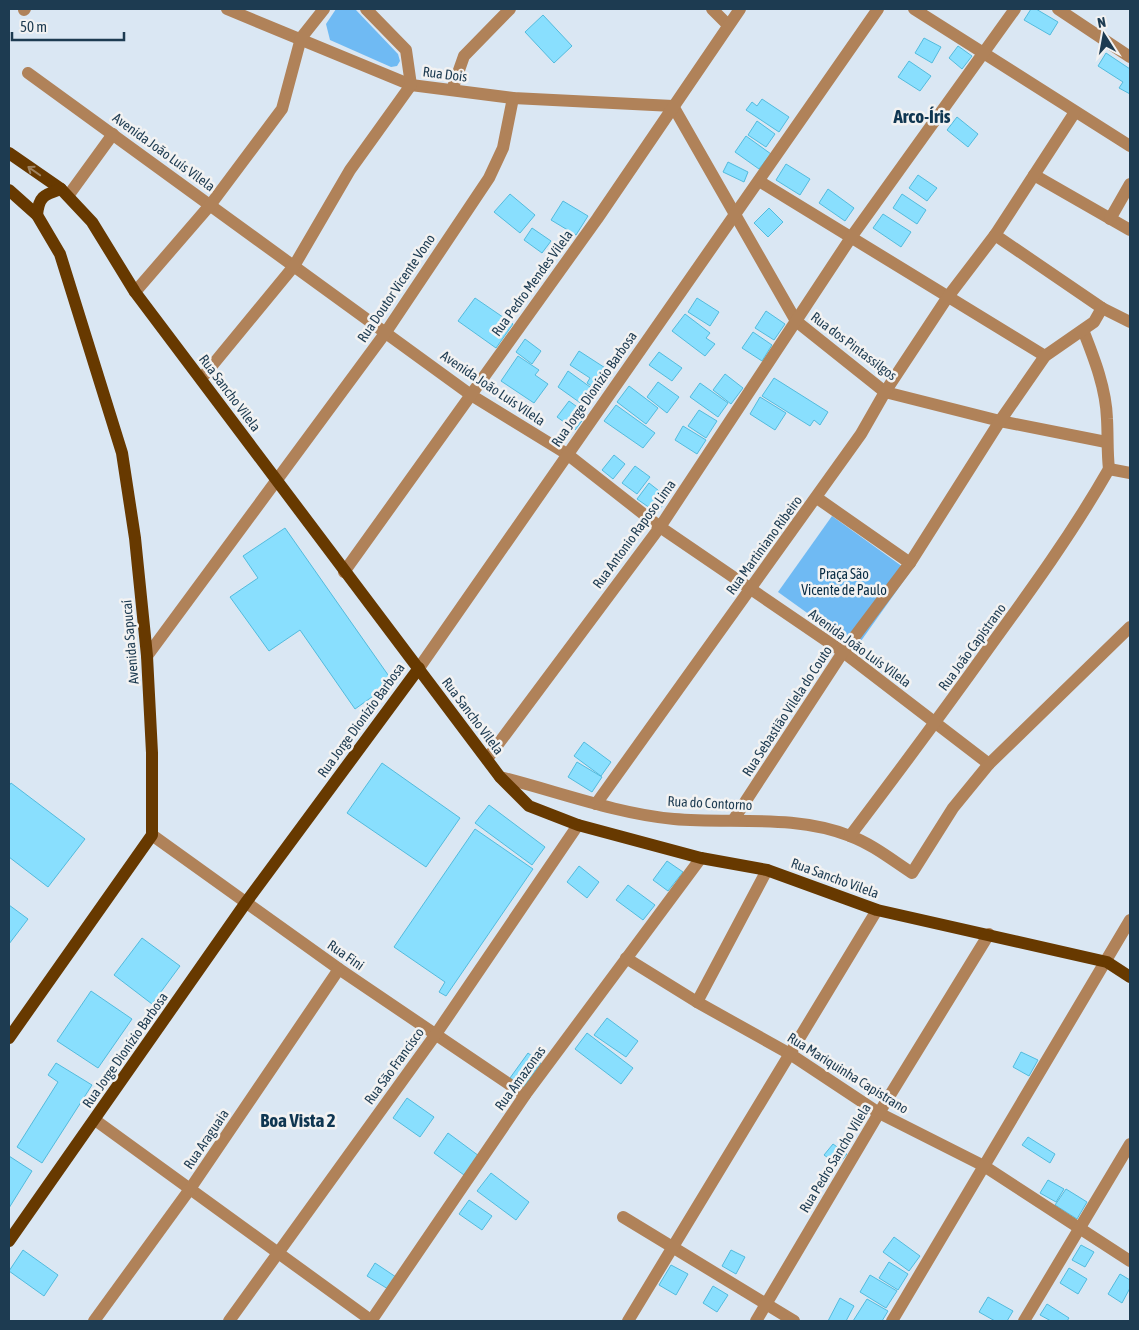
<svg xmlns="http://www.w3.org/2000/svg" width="1139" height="1330" font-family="'Asap Condensed',sans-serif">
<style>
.green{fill:#6fbaf3}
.building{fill:#89dffe;stroke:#53bbdd}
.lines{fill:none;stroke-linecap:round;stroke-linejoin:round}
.minor{stroke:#b08259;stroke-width:12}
.major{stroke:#673900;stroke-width:12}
.oneway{stroke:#9f8361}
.labels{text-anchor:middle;stroke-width:5;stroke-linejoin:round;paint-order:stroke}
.street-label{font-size:14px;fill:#1d3b51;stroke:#f2f2f2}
.park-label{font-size:14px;fill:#082c44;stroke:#f2f2f2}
.district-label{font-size:19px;font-weight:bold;fill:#0f3651;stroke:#f2f2f2}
</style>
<rect width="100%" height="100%" fill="#dae7f3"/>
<g class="green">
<path d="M336 9H355L398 54 400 61 397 66 391 67 330 40 326 24Z"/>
<path d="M832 516 910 572 856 648 778 592Z"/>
</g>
<g class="building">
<path d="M1031 9H1036L1058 22 1050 35 1024 20Z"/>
<path d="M543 15 572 46 554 63 525 32Z"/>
<path d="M924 38 941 47 932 63 915 53Z"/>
<path d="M958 46 972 56 962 69 949 58Z"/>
<path d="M1106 53 1130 69V94L1119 88 1123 82 1098 66Z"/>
<path d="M909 61 931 76 920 91 898 77Z"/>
<path d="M762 99 789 117 779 132 746 110 752 102 757 106Z"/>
<path d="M957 117 978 134 968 147 947 130Z"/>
<path d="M757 121 775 134 766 147 748 135Z"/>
<path d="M746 136 771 154 759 169 735 152Z"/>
<path d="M728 162 748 172 744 182 723 172Z"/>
<path d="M786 164 810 179 800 195 776 180Z"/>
<path d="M918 175 937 188 927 201 909 188Z"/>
<path d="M828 189 854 208 845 221 819 203Z"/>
<path d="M510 194 535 215 520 233 494 212Z"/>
<path d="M902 194 926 210 917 224 893 208Z"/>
<path d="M563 201 588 216 576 235 551 220Z"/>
<path d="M769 208 783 222 768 237 754 223Z"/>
<path d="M883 214 911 232 901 247 873 228Z"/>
<path d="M532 228 551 241 542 253 524 240Z"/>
<path d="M475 298 513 324 496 348 458 321Z"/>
<path d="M697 298 719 312 710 326 688 312Z"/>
<path d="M766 311 785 324 774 340 755 328Z"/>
<path d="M685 314 710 333 706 338 715 344 705 356 672 331Z"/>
<path d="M753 332 772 345 762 361 742 348Z"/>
<path d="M525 339 541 351 532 364 516 352Z"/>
<path d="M579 351 613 373 600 392 587 383 590 378 570 365Z"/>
<path d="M659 352 682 368 672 381 649 365Z"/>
<path d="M518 356 539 370 535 375 548 384 534 403 501 381Z"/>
<path d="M568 371 597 392 586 407 558 387Z"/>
<path d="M725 374 743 388 731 404 713 390Z"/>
<path d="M774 378 828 412 820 425 814 420 810 426 762 396Z"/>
<path d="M658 382 679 397 667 413 647 397Z"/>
<path d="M700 383 728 403 718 417 690 397Z"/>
<path d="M629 386 658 408 646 424 617 402Z"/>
<path d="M760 397 786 413 775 430 750 414Z"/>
<path d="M569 401 587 414 575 430 557 417Z"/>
<path d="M616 405 655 433 643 448 604 421Z"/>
<path d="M699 410 717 421 706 438 688 426Z"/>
<path d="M683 426 706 440 697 454 675 440Z"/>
<path d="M614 455 625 464 613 479 602 470Z"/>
<path d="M635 466 650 477 637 494 622 483Z"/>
<path d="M649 483 668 498 657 513 637 499Z"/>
<path d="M285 528 393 682 355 709 300 630 269 651 230 597 258 578 243 556Z"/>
<path d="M584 742 611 762 601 776 574 756Z"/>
<path d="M577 762 602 777 592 792 568 777Z"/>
<path d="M382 763 460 818 426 867 347 813Z"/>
<path d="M11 783 85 839 48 887 9 857V786Z"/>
<path d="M489 805 545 847 532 865 475 823Z"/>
<path d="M475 829 533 869 446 996 439 992 445 982 394 947Z"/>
<path d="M667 861 683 872 668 891 653 880Z"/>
<path d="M579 866 599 882 587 898 567 882Z"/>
<path d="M628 885 655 905 643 920 616 900Z"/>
<path d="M9 905 28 919 9 944Z"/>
<path d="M142 938 180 966 152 1004 114 975Z"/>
<path d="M91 991 132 1019 98 1068 57 1041Z"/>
<path d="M607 1018 638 1041 626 1057 594 1035Z"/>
<path d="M587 1033 633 1068 621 1084 575 1049Z"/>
<path d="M1021 1052 1038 1060 1029 1076 1013 1067Z"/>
<path d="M528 1053 541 1063 523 1088 510 1078Z"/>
<path d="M56 1063 92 1085 42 1163 17 1147 58 1082 48 1075Z"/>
<path d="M407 1098 434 1117 420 1137 393 1118Z"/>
<path d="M448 1133 479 1156 464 1175 434 1153Z"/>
<path d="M1028 1137 1055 1154 1050 1163 1022 1145Z"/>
<path d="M833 1144 847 1154 838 1165 824 1155Z"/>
<path d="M9 1156 32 1171 9 1208Z"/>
<path d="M491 1173 529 1202 516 1220 477 1191Z"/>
<path d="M1048 1180 1064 1189 1056 1202 1040 1193Z"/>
<path d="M1066 1189 1087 1202 1077 1219 1055 1205Z"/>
<path d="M469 1200 492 1216 482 1230 459 1214Z"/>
<path d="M894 1237 920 1256 909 1271 883 1252Z"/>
<path d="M1081 1245 1094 1252 1085 1267 1072 1260Z"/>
<path d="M23 1250 58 1275 44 1296 9 1271Z"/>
<path d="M731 1250 745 1257 736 1274 722 1266Z"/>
<path d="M889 1262 908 1274 898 1290 879 1278Z"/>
<path d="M375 1263 396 1277 388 1289 367 1276Z"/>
<path d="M671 1265 688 1274 676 1295 659 1285Z"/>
<path d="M1069 1268 1087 1279 1078 1294 1060 1283Z"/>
<path d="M1120 1274 1130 1280V1288L1122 1303 1108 1294Z"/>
<path d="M870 1275 897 1291 886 1308 860 1292Z"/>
<path d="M713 1286 728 1295 717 1312 703 1303Z"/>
<path d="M988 1297 1013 1311 1007 1321H995L979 1312Z"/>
<path d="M840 1298 854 1306 846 1321H828Z"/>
<path d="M867 1299 888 1311 882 1321H853Z"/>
<path d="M1047 1304 1069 1318 1067 1321H1051L1040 1315Z"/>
</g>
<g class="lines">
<g class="minor">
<path d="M227 9 411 85 513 98 673 106 796 321 885 392 1000 421 1106 442"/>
<path d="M712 9 727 24"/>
<path d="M914 9 1130 146"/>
<path d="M1058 9 1130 57"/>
<path d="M24 10 25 9"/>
<path d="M28 73 471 395 567 454 660 527 843 652 989 764"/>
<path d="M452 90 464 56 510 9"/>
<path d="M1034 175 1130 230"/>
<path d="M759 181 1045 356"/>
<path d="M68 196 113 134"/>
<path d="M1110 219 1130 184"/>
<path d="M995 235 1102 308 1130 322"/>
<path d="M135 292 211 204 282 109 301 38 324 9"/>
<path d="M1083 330C1094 358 1106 388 1107 419 1108 436 1107 452 1109 469"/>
<path d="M201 379 294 266 350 170 411 85 406 50 366 9"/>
<path d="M1109 469 1130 473"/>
<path d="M817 498 910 563"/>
<path d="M344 572 597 219 740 9"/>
<path d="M147 656 386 332 489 178 503 148 513 98"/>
<path d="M419 668 878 9"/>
<path d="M487 759 660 527 852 236 1015 9"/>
<path d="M500 777C556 791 617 814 674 819 732 824 794 814 850 836 872 844 892 860 912 873L953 808 989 764 1130 627"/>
<path d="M596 804 861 434 885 392 947 298 995 235 1075 112"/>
<path d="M734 819 843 652 910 563 1000 421 1045 356 1094 322 1102 308"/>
<path d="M152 835 339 969 525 1095"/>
<path d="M850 836C897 774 943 712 988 649 1031 590 1073 532 1109 469"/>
<path d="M626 958 697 1002 790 1054 879 1113 984 1166 1130 1261"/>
<path d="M697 1002 767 870"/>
<path d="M95 1120 372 1321"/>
<path d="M623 1217 794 1321"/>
<path d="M94 1321 190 1189 339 969"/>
<path d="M229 1321 436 1034 578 825"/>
<path d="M371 1321 525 1095 701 858"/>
<path d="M628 1321 877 910"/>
<path d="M756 1321 879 1113 989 934"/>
<path d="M892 1321 1130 920"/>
<path d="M1024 1321 1130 1144"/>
</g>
<g class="major">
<path d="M9 153 61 189 92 222 135 292 500 777 529 806 578 825 701 858 767 870 877 910 1107 962 1130 977"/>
<path d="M9 190 37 215 60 254 122 453 135 538 147 656 152 753V835L9 1038"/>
<path d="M37 215C39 196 44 195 61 189"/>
<path d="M9 1241 247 901 419 668"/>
</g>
</g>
<defs><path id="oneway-shaft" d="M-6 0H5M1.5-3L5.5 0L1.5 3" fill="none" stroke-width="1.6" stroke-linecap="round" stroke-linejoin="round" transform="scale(1.25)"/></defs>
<use class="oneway" href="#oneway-shaft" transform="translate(34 171) rotate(-145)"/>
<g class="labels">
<g class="street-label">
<text transform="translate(445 74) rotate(7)" y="5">Rua Dois</text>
<text transform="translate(164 152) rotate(36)" y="5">Avenida João Luís Vilela</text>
<text transform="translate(532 283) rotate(-54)" y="5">Rua Pedro Mendes Vilela</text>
<text transform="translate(396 288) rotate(-56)" y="5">Rua Doutor Vicente Vono</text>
<text transform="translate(854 346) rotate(37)" y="5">Rua dos Pintassilgos</text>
<text transform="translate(493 388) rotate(34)" y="5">Avenida João Luís Vilela</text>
<text transform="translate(594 389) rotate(-55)" y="5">Rua Jorge Dionízio Barbosa</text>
<text transform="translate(230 393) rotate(53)" y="5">Rua Sancho Vilela</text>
<text transform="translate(634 534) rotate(-54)" y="5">Rua Antonio Raposo Lima</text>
<text transform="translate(764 545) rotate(-54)" y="5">Rua Martiniano Ribeiro</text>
<text transform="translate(130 642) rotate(-95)" y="5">Avenida Sapucaí</text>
<text transform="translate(972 647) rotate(-54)" y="5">Rua João Capistrano</text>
<text transform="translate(860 648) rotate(36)" y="5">Avenida João Luís Vilela</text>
<text transform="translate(787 711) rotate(-57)" y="5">Rua Sebastião Vilela do Couto</text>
<text transform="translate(473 716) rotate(53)" y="5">Rua Sancho Vilela</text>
<text transform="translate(361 720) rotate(-54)" y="5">Rua Jorge Dionízio Barbosa</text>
<text transform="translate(710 803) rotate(3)" y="5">Rua do Contorno</text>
<text transform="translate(835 878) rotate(20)" y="5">Rua Sancho Vilela</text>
<text transform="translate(346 955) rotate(35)" y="5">Rua Fini</text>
<text transform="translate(125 1050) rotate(-55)" y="5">Rua Jorge Dionízio Barbosa</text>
<text transform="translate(394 1066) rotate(-54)" y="5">Rua São Francisco</text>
<text transform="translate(848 1073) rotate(32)" y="5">Rua Mariquinha Capistrano</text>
<text transform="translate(520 1078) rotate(-54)" y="5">Rua Amazonas</text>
<text transform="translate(206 1139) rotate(-56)" y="5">Rua Araguaia</text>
<text transform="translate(835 1158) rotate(-59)" y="5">Rua Pedro Sancho Vilela</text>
</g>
<g class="park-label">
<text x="844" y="579">Praça São<tspan x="844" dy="16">Vicente de Paulo</tspan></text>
</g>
<g class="district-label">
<text x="922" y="123">Arco-Íris</text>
<text x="298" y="1127">Boa Vista 2</text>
</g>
</g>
<rect width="1139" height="1330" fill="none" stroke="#1d3b51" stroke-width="20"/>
<g transform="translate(1104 35) rotate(349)" stroke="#f2f2f2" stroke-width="4" paint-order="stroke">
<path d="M0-4L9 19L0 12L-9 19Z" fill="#1d3b51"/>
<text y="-8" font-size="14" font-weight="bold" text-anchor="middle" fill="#1d3b51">N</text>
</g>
<path d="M12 32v8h112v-8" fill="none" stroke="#1d3b51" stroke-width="2.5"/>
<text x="20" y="32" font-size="15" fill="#1d3b51" stroke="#f2f2f2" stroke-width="4" paint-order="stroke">50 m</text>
</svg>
